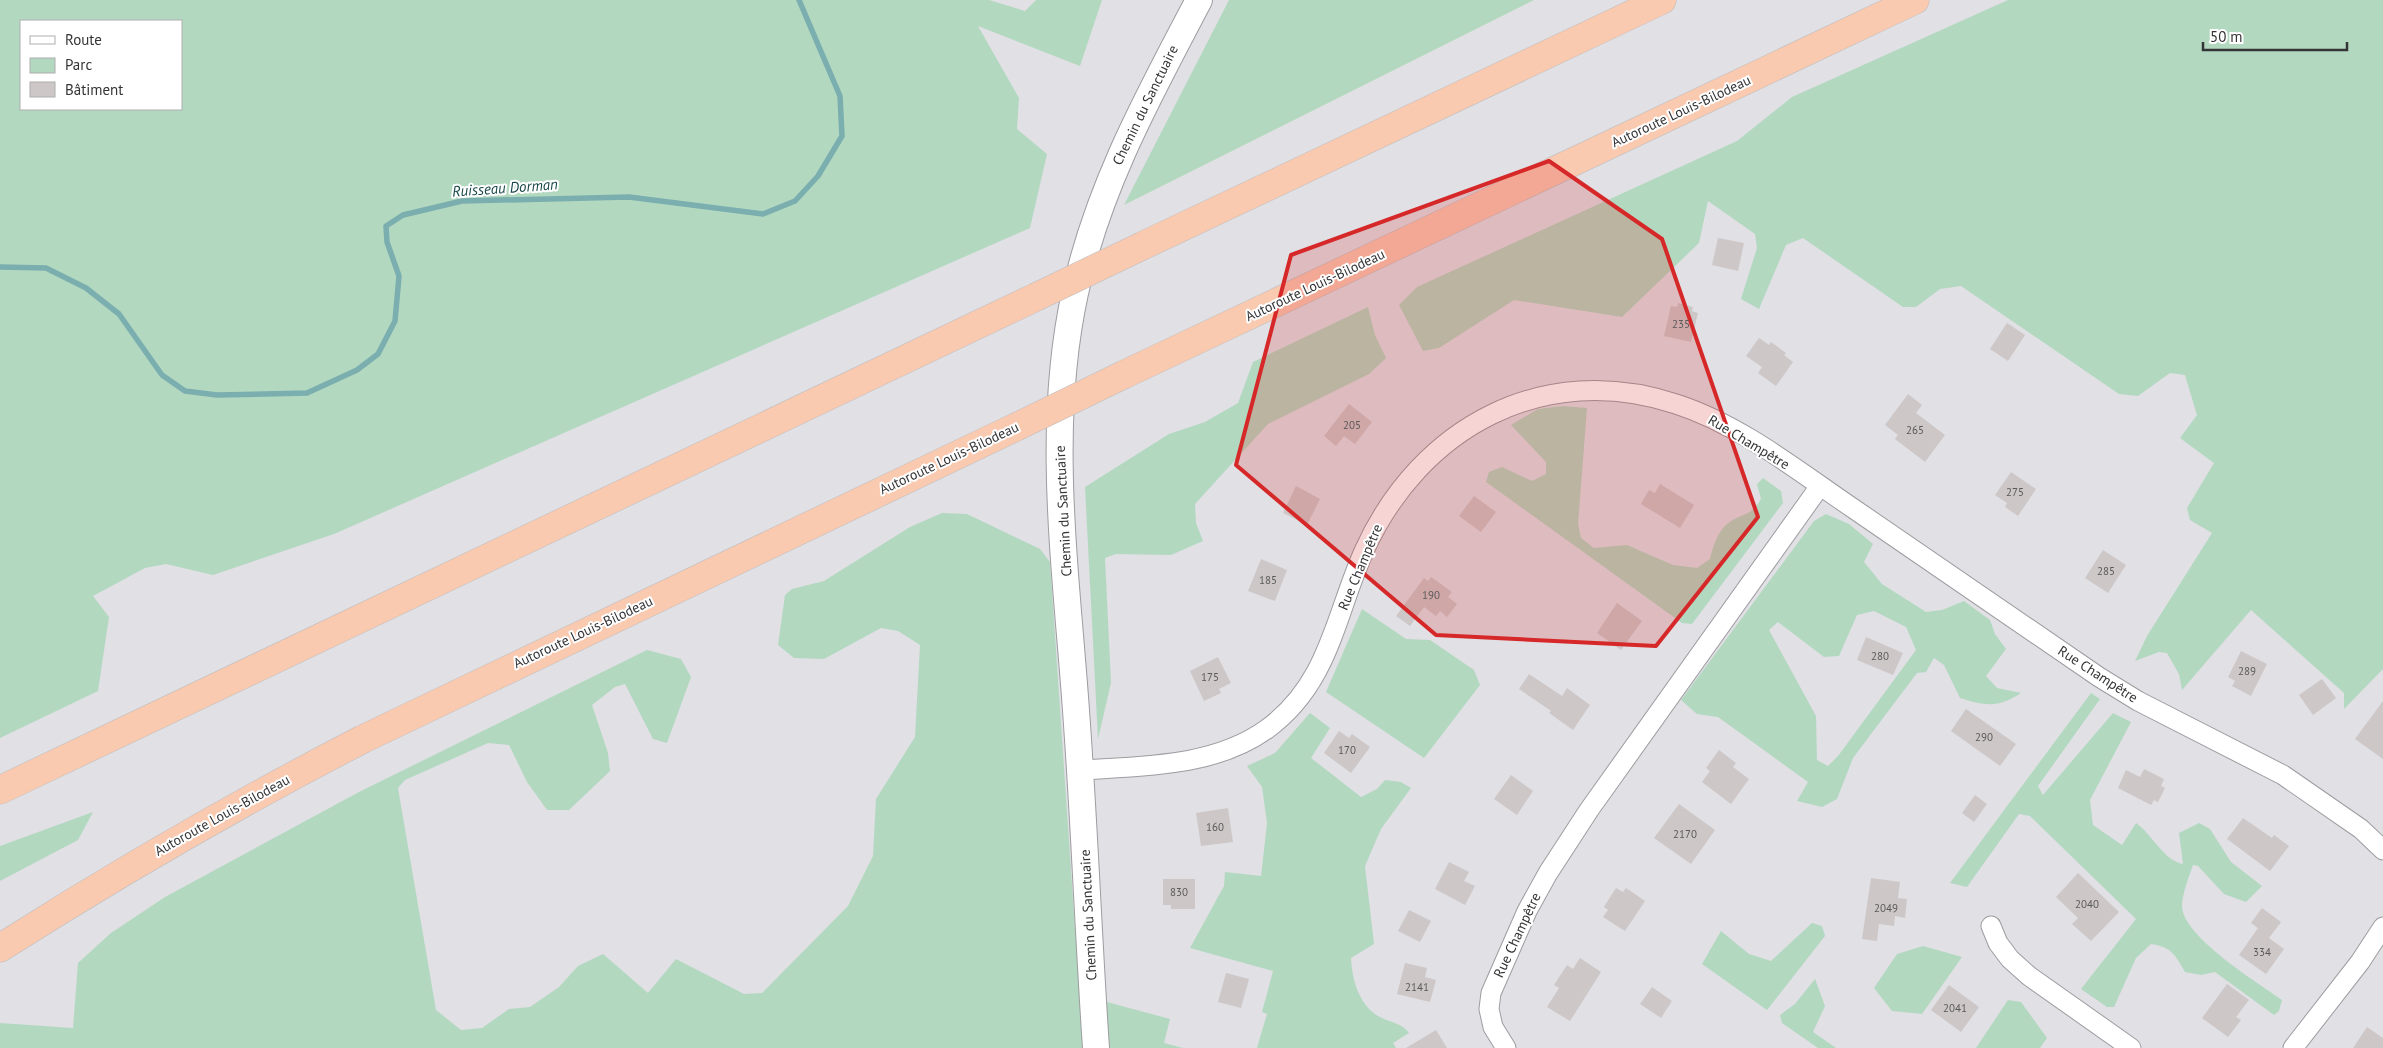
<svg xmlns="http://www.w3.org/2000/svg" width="2383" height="1048" font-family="'PT Sans',sans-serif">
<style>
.green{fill:#b3d8c0;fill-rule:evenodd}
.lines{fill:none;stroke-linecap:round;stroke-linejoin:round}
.stream{stroke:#7aaeaf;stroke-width:5.5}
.building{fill:#cec7c7}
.street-casing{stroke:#9c9ca1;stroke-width:21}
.secondary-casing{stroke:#9c9ca1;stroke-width:28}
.highway-casing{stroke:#bebebf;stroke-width:29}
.street{stroke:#fff;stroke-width:19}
.secondary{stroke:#fff;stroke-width:26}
.highway{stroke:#f9c9b0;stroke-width:28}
.highway-bridge-casing{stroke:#bebebf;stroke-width:29;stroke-linecap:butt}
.highway-bridge{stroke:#f9c9b0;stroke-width:28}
.marked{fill:#d62828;fill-opacity:0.2;stroke:#d62828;stroke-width:4;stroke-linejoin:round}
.labels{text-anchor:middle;stroke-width:4;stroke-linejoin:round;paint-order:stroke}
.number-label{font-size:11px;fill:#5a595a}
.street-label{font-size:14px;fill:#343436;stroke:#fff}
.water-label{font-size:15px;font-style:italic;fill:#19484a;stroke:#fff}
</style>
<rect width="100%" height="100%" fill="#e0e0e5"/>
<g class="green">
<path d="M0 0H989L1025 11 1036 0H1102L1080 66 978 26 1019 98 1017 129 1047 154 1030 228 334 534 213 575 166 564 145 568 93 596 109 617 98 691 0 738ZM181 21V109H21V21Z"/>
<path d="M1229 0H1534L1124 205Z"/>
<path d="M2008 0H2383V669L2344 709V693L2251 610 2182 690 2179 674 2167 653 2159 652 2135 661 2147 636 2212 533 2190 520 2187 508 2214 463 2180 438 2197 415 2185 375 2170 373 2138 396 2119 394 1961 286 1940 289 1916 307H1903L1803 238 1786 245 1759 309 1741 299 1757 248 1755 234 1708 201 1699 243 1622 317 1514 300 1439 348 1423 351 1399 305 1417 287 1737 141 1792 97Z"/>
<path d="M1368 307 1375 335 1386 358 1369 374 1268 424 1195 504 1196 523 1203 541 1171 555 1116 554 1105 558 1111 683 1098 739 1085 487 1169 434 1205 422 1238 403 1253 362Z"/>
<path d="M1563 406 1587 408 1578 524 1581 538 1594 548 1627 545 1673 565 1697 568 1710 559C1713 547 1717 533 1727 524 1742 512 1750 518 1761 499L1757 484 1763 478 1781 491 1783 503 1692 624 1682 623 1486 482 1489 472 1502 467 1532 481 1546 474V462L1511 425 1538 409Z"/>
<path d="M942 513 967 514 1040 549 1050 562 1080 1002H1107L1170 1019 1164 1043 1183 1048H0V1023L73 1028 78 963 111 933 165 897 359 792 647 650 681 659 691 677 667 743 653 739 625 684 615 687 592 705 608 753 610 771 569 810H547L527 782 509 745 488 743 405 780 398 788 436 1010 461 1030 482 1028 509 1009 530 1007 559 987 578 966 603 954 648 993 676 959 744 994 762 993 848 906 873 856 876 799 915 737 920 645 898 631 881 628 824 659 794 658 778 645 785 595 792 589 824 581 910 527Z"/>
<path d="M1826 514 1849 524 1873 544 1864 562 1882 584 1926 612 1942 610 1964 601 1990 620 1995 634 2006 649 1986 676 1997 688 2021 693C1999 708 1985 706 1960 698L1944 665 1934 658 1926 672 1917 673 1853 758 1837 799 1822 807 1797 801 1808 782 1718 717 1697 714 1681 700 1814 521ZM1874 611 1906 627 1916 650 1838 756 1828 766 1817 760 1816 716 1769 630 1778 622 1824 657 1839 656 1857 615Z"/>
<path d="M1362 609 1406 639 1430 640 1474 670 1480 685 1424 758 1326 692Z"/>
<path d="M2091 693 2100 699 2038 786 2043 795 2113 713 2131 722 2090 800 2093 825 2122 845 2136 823C2152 834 2164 861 2183 864L2179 833 2199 823 2210 829 2231 862 2262 886 2246 902 2224 894 2198 866 2193 865C2189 877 2182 894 2182 906 2182 936 2258 983 2282 1000L2279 1011 2274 1015 2215 972 2201 975 2185 972C2175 954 2171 947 2151 944L2136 958 2114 1007H2107L2081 989 2136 919 2030 816 2019 814 1967 887 1950 883Z"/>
<path d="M1310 713 1330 728 1311 758 1361 797 1377 789 1385 780 1401 782 1411 788 1381 829 1365 866 1374 944 1351 958C1352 981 1360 1008 1382 1018 1392 1023 1402 1023 1409 1033L1393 1043 1396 1048H1257L1267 1014 1262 1012 1273 971 1190 948 1224 886 1225 872 1261 876 1267 823 1262 787 1247 766 1275 753Z"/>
<path d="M93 812 78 840 0 881V846Z"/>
<path d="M1812 923 1822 926 1825 936 1767 1010 1702 964 1721 931 1749 954 1771 961Z"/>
<path d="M1923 946 1962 957 1922 1014 1892 1011 1874 988 1897 954Z"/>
<path d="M1815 979 1825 1006 1813 1032 1836 1048H1818L1782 1023 1780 1015 1795 1004Z"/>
<path d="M2008 1000 2021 1002 2047 1038 2040 1048H1976Z"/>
</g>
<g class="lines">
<path class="stream" d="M0 267 46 268 86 288 119 314 162 375 185 391 217 395 307 393 357 370 378 354 395 321 399 276 387 242 386 226 403 215 462 201 629 197 763 214 795 201 818 176 842 136 840 96 799 0"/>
</g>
<g class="building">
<path d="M1718 238 1744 243 1738 271 1712 265Z"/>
<path d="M1678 303 1693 307 1692 311 1698 313 1691 342 1664 336 1671 306 1677 307Z"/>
<path d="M2007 323 2025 335 2008 361 1990 349Z"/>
<path d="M1759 338 1769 345 1771 342 1786 353 1784 355 1793 362 1776 386 1758 373 1762 367 1746 356Z"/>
<path d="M1908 394 1922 405 1916 413 1945 435 1925 462 1895 439 1898 435 1885 425Z"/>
<path d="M1349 404 1372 422 1355 444 1344 436 1336 446 1324 436Z"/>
<path d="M2011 472 2036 489 2018 516 2005 507 2007 503 1995 495Z"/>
<path d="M1660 484 1694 505 1680 528 1641 504 1649 490 1655 493Z"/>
<path d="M1296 486 1320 499 1307 525 1283 513Z"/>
<path d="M1474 496 1496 512 1481 532 1459 516Z"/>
<path d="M2103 550 2126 565 2108 593 2085 578Z"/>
<path d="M1261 559 1287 570 1275 601 1248 591Z"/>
<path d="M1431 577 1452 592 1448 597 1457 604 1447 617 1440 611 1436 616 1424 607 1410 626 1396 616 1424 578 1428 581Z"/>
<path d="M1617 603 1642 621 1621 650 1597 633Z"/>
<path d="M1866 637 1903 653 1893 675 1857 660Z"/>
<path d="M2241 651 2267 664 2251 696 2232 686 2235 681 2228 677Z"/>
<path d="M1218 657 1231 683 1219 689 1221 693 1204 701 1190 671Z"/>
<path d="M1529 674 1562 696 1567 688 1590 705 1573 730 1549 713 1551 711 1519 689Z"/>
<path d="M2322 679 2336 698 2313 715 2299 695Z"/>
<path d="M2383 701V759L2355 739Z"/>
<path d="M1966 709 2016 744 2000 766 1951 731Z"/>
<path d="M1339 731 1349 738 1352 734 1370 747 1351 773 1324 753Z"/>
<path d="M1719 750 1736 763 1733 767 1749 779 1731 804 1702 782 1710 771 1706 768Z"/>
<path d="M2144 769 2164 779 2161 786 2165 788 2158 802 2154 800 2151 805 2118 788 2126 770 2140 777Z"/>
<path d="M1511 775 1533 791 1517 815 1494 799Z"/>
<path d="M1975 795 1987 804 1974 822 1962 813Z"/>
<path d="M1679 804 1715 830 1691 864 1654 838Z"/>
<path d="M1228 808 1233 842 1201 846 1196 813Z"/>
<path d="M2243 818 2272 838 2274 835 2289 846 2270 871 2227 839Z"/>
<path d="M1449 862 1469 872 1464 881 1475 886 1465 905 1435 889Z"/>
<path d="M2078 873 2119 912 2091 941 2072 924 2078 918 2056 897Z"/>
<path d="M1871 878 1900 882 1898 898 1907 899 1905 918 1895 916 1894 926 1879 924 1877 941 1862 939Z"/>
<path d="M1163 879H1195V909H1171V905H1163Z"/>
<path d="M1616 888 1623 892 1626 888 1645 901 1625 931 1603 917 1608 910 1604 907Z"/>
<path d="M2262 908 2281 922 2269 938 2284 949 2266 974 2239 955 2258 928 2251 923Z"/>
<path d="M1409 910 1431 921 1420 942 1398 931Z"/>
<path d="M1580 958 1601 972 1570 1021 1547 1007 1559 988 1554 985 1567 965 1573 969Z"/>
<path d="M1405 963 1427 968 1425 977 1436 980 1430 1002 1397 994Z"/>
<path d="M1226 973 1249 979 1241 1008 1218 1002Z"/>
<path d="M2227 984 2249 1000 2236 1017 2241 1020 2228 1037 2202 1018Z"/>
<path d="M1949 985 1979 1007 1961 1032 1931 1010Z"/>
<path d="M1652 987 1672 1001 1661 1018 1640 1004Z"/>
<path d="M2367 1027 2383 1038V1048H2353Z"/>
<path d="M1436 1030 1447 1048H1406Z"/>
</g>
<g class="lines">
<defs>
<g id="street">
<path d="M1080 770C1142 766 1215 767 1267 729 1329 684 1335 616 1364 551 1420 427 1544 360 1676 404 1741 425 1798 471 1854 509 1935 565 2017 621 2099 677L2138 701 2283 775 2361 829 2383 850"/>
<path d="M1991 926 1998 943 2010 959 2029 976 2131 1048"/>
<path d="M1506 1048 1493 1027 1489 1009 1491 993 1527 911 1548 873 1589 810 1820 486"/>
<path d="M2293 1048 2360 962 2383 927"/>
</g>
<path id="secondary" d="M1096 1048C1088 931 1084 814 1075 697 1065 563 1046 425 1075 293 1098 187 1149 95 1199 0"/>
<g id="highway">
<path d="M1142 246 1662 0"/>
<path d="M1123 375 1915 0"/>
<path d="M0 790 1036 297"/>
<path d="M0 948C118 873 239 803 363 739L1016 427"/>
</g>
</defs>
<use href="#street" class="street-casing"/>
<use href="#secondary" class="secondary-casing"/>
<use href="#highway" class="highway-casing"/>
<use href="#street" class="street"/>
<use href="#secondary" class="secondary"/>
<use href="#highway" class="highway"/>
<defs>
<g id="highway-bridge">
<path d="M1036 297 1142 246"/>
<path d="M1016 427 1123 375"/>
</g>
</defs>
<use href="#highway-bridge" class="highway-bridge-casing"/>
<use href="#highway-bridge" class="highway-bridge"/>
</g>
<path class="marked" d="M1549 161 1662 239 1758 517 1656 646 1436 635 1236 465 1291 255Z"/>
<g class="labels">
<g class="number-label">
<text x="1681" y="328">235</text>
<text x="1352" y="429">205</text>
<text x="1915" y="434">265</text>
<text x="2015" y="496">275</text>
<text x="2106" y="575">285</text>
<text x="1268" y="584">185</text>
<text x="1431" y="599">190</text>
<text x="1880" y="660">280</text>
<text x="2247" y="675">289</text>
<text x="1210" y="681">175</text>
<text x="1984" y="741">290</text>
<text x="1347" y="754">170</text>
<text x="1215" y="831">160</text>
<text x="1685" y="838">2170</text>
<text x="1179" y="896">830</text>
<text x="2087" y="908">2040</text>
<text x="1886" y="912">2049</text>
<text x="2262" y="956">334</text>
<text x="1417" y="991">2141</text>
<text x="1955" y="1012">2041</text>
</g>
<g class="street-label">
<text transform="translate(1145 105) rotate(-64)" y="5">Chemin du Sanctuaire</text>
<text transform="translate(1681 111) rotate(-25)" y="5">Autoroute Louis-Bilodeau</text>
<text transform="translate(1315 285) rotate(-25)" y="5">Autoroute Louis-Bilodeau</text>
<text transform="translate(1749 442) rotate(31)" y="5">Rue Champêtre</text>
<text transform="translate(949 458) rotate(-25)" y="5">Autoroute Louis-Bilodeau</text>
<text transform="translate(1063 511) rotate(-93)" y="5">Chemin du Sanctuaire</text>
<text transform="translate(1360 567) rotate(-67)" y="5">Rue Champêtre</text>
<text transform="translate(583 632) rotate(-25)" y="5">Autoroute Louis-Bilodeau</text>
<text transform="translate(2098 674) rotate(33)" y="5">Rue Champêtre</text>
<text transform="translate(222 815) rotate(-29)" y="5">Autoroute Louis-Bilodeau</text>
<text transform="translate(1088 915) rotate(-93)" y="5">Chemin du Sanctuaire</text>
<text transform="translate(1517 935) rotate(-65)" y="5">Rue Champêtre</text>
</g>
<g class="water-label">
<text transform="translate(505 188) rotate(-4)" y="5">Ruisseau Dorman</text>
</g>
</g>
<rect x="20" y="20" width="162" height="90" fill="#ffffff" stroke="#aeaeaf"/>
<rect x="30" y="36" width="25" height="8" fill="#ffffff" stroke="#aeaeaf"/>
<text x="65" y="45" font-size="15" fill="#343436">Route</text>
<rect x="30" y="58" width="25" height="15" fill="#b3d8c0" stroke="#aeaeaf"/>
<text x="65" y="70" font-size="15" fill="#343436">Parc</text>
<rect x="30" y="82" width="25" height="15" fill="#cec7c7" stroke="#aeaeaf"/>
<text x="65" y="95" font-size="15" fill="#343436">Bâtiment</text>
<path d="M2203 42v8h144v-8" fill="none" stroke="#343436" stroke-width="2.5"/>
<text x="2210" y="42" font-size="15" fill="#343436" stroke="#ffffff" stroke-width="4" paint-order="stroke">50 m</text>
</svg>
